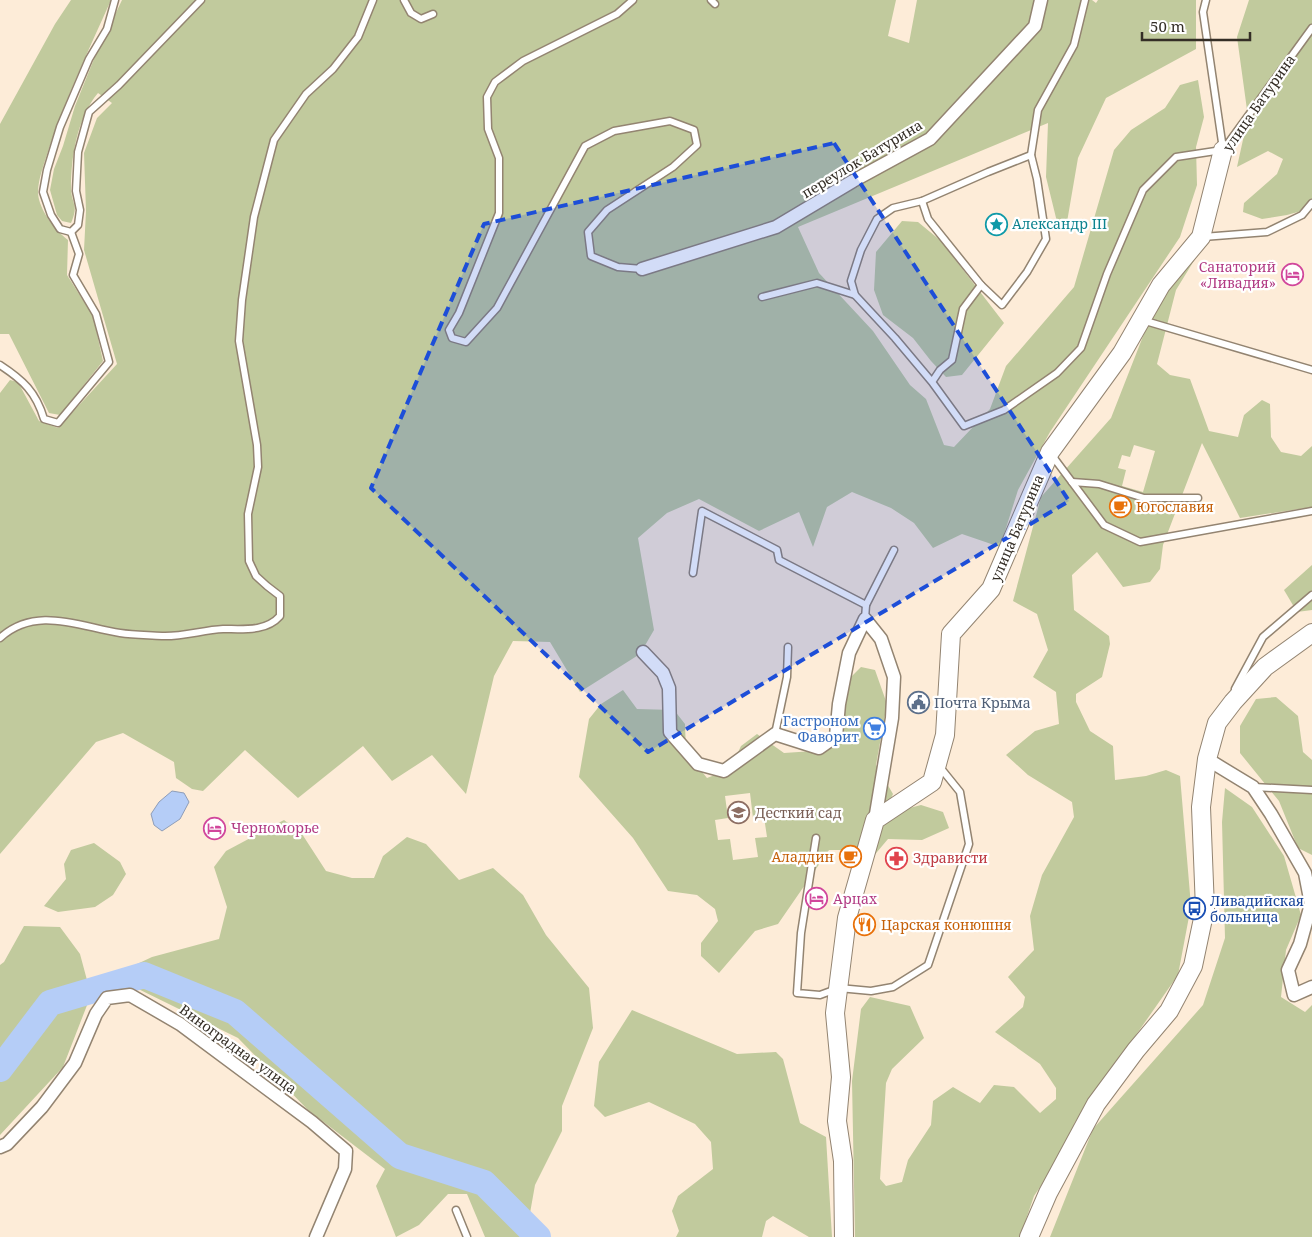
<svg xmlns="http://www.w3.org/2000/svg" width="1312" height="1237" font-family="'Noto Serif',serif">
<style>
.green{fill:#c1ca9d;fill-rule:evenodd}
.water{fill:#b5cdf7;stroke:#8e9db8}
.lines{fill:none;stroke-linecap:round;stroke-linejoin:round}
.river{stroke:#b5cdf7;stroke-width:26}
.lane-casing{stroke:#938471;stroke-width:9}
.street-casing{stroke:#938471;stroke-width:15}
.secondary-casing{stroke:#938471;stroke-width:20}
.lane{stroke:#fff;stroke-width:6}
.street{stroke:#fff;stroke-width:12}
.secondary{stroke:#fff;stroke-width:18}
.marked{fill:#1d4ed8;fill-opacity:0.2;stroke:#1d4ed8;stroke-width:4;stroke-dasharray:10 6;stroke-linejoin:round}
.labels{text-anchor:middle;stroke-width:4.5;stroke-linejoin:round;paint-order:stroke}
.street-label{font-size:14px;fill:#342e26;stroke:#fff}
.culture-label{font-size:14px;fill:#0d838f;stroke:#fff;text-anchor:start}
.hotel-label{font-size:14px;fill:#b23c85;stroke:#fff;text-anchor:start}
.food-label{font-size:14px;fill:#c56008;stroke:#fff;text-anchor:start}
.service-label{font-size:14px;fill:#4e5e75;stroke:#fff;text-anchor:start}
.shop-label{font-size:14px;fill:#366cbe;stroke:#fff;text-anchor:end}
.education-label{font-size:14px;fill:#785e54;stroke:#fff;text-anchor:start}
.health-label{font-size:14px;fill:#be3a42;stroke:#fff;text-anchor:start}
.transit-label{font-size:14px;fill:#164399;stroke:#fff;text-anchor:start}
</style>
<rect width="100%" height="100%" fill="#fdecd8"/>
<g class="green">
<path d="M71 0H111C89 49 66 98 49 148 45 162 38 178 38 193 39 210 55 230 68 240L67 275 93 316 103 361 60 415 49 413 9 334H0V124L55 24Z"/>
<path d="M122 0H896L888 36 909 43 917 0H1092L1096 3 1098 0H1196V49L1106 98 1078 158 1067 222 1058 226 1046 177 1048 123 798 227 819 273 873 331 910 385 926 399 944 445 954 447 990 409 1006 366 1074 287 1114 150 1131 130 1165 108 1180 85 1198 80 1204 117 1196 147 1197 185 1180 237 1050 432 1018 490 1000 547 962 534 933 548 914 523 891 508 852 492 827 507 813 547 799 512 759 531 699 499 667 513 638 538 654 630 640 654 580 692 550 642 513 641 494 676 466 794 432 755 392 781 363 746 298 798 245 750 203 791 192 789 176 778 174 762 123 733 96 742 0 854V393L10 380 18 382 39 421 58 428 117 364 84 250 86 211 84 153 97 118 112 103 98 93C77 118 71 157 71 189 72 206 79 204 71 223L62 221 57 215 50 190 54 169 63 146 75 106 94 59Z"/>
<path d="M1249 0H1312V208L1287 215 1262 219 1243 212 1244 203 1277 174 1283 159 1268 151 1237 167 1248 117 1237 37Z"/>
<path d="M902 221 918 222 941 241 1004 323 962 375 946 377 931 361 913 338 883 315 874 290 876 252Z"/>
<path d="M1195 259 1176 290 1157 364 1170 375 1190 379 1209 431 1238 437 1244 415 1262 400 1270 404 1271 437 1281 452 1301 456 1312 446V507L1240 518 1202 443 1163 545 1160 569 1150 582 1123 587 1097 552 1072 575 1074 610 1109 636 1110 644 1102 677 1076 694V702L1090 731 1113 746 1115 780 1146 776 1166 770 1180 776 1191 906 1178 975 1075 1122 1063 1153 1034 1196 1020 1237H855L852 1081 861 1009 870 997 910 1006 924 1038 892 1069 886 1083 880 1179 886 1186 902 1182 908 1160 931 1125 933 1101 953 1087 980 1103 994 1085 1014 1087 1040 1113 1056 1099V1088L1040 1064 995 1032 1023 1007 1025 997 1008 977 1034 950 1030 916 1042 875 1074 817 1072 802 1028 775 1006 755 1035 731 1059 724 1056 692 1033 677 1048 650 1037 614 1013 601 1041 497 1111 418 1149 321 1182 265ZM1134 445 1155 451 1143 492 1122 486 1126 470 1118 468 1122 455 1130 457Z"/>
<path d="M1312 565V610L1297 612 1284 590Z"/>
<path d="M861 667 875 670 887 704 876 765 893 794 883 815 921 805 943 812 949 828 922 840 888 839 861 871 844 850H829L778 924 755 931 719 973 701 956V943L718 921 715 909 697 895 668 891 633 838 579 777 589 719 601 704 623 690 637 709 674 710 685 724 686 752 707 778 730 769 741 746 757 734 784 753 828 750 844 711 845 683ZM750 793 753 818 764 817 767 837 755 838 758 857 733 860 730 839 718 840 715 820 728 818 725 796Z"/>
<path d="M1276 697 1298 716 1303 752 1312 760V855L1298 848 1279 801 1240 753V726L1256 699Z"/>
<path d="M1225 788 1252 807 1284 856 1301 915 1286 950 1281 997 1305 1012 1312 1005V1237H1050L1093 1129 1203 1005 1225 938 1222 822Z"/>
<path d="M284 820 302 834 326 871 352 878H374L383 856 407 837 426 844 459 880 493 868 523 895 546 935 589 988 593 1028 562 1106V1131L535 1185 527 1230 532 1237H485L467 1194H448L419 1225 396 1237 376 1186 385 1169 308 1110 238 1038 122 981 135 965 152 957 219 939 227 907 214 867 226 851Z"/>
<path d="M94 843 120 862 126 874 113 895 95 907 58 912 44 906 66 879 64 864 71 850Z"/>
<path d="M24 926 60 927 80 954 91 995 63 1067 0 1135V965L4 962Z"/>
<path d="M632 1010 737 1054 776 1052 783 1059 800 1123 826 1137 832 1237H809L773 1216 766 1221 762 1237H676L679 1231 672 1211 678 1196 713 1169 711 1142 695 1124 649 1102 605 1117 594 1106 599 1062Z"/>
</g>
<path class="water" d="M172 791 184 793 189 802 180 819 162 831 154 825 151 814 159 802Z"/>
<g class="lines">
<path class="river" d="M0 1069 50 1003 144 975 235 1012 400 1156 484 1183 538 1237"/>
<defs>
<g id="lane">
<path d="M115 0 107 29 89 59 60 127 47 170 43 192 51 215 60 229 71 232 78 225 80 210 76 191 78 152 89 112 119 85 201 0"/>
<path d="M404 0 411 13 421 19 433 14"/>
<path d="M633 0 617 14 523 61 495 82 487 97 488 129 499 158V213L459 313 449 330 452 338 466 342 497 308 585 146 614 131 670 121 694 130 697 145 673 167 607 210 588 232 591 256 618 267 642 269"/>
<path d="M711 0 715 4"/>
<path d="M1206 0 1203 12 1223 149"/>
<path d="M1224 149 1312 28"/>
<path d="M1031 155 1038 110 1074 45 1085 0"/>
<path d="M922 201 928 219 981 285"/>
<path d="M1203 237 1267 232 1302 215 1312 203"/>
<path d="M762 297 817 283 855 295"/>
<path d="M1142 320 1312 370"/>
<path d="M0 365C23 380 36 392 44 419L58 423 109 362 96 314 73 275 79 254 71 232"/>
<path d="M932 382 940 370 952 360 963 309 981 285 1002 305 1027 272 1046 239 1037 179 1031 155 988 172 922 201 893 208 877 219 861 250 851 281 855 295 895 338 932 382 964 426 1004 410 1057 373 1081 348 1107 274 1143 190 1176 157 1222 150"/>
<path d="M1051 454 1104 525 1140 542 1312 511"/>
<path d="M1072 482 1099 484 1144 498H1198"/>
<path d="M693 573 702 511 777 550 779 560 866 605"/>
<path d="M865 619 866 605 894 550"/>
<path d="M0 638C36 605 80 627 120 633 134 635 148 635 162 636 182 637 203 630 223 629 243 629 266 632 280 616V596L267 586 256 576 249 561 248 514 258 467 257 445 239 341 242 300 254 217 274 140 306 94 333 69 358 37 373 0"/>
<path d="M1235 689 1263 637 1312 595"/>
<path d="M775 734 787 677 788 647"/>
<path d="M1253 787 1312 790"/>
<path d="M816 838 801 933 797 993 820 995 839 988 871 991 893 987 928 965 969 844 960 792 939 766"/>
<path d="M456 1210 467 1237"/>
</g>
<g id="street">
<path d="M642 269 776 227 853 181 930 139 1035 26 1041 0"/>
<path d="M643 652 663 673 669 688 670 732 698 764 724 771 775 734 819 748 836 736 839 704 849 653 865 619 881 639 894 677 892 718 875 820"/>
<path d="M1207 759 1253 787 1271 814 1305 873 1311 904 1300 944 1288 970 1294 995 1312 987"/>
<path d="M0 1147 7 1144 42 1107 75 1063 96 1014 107 998 130 995 180 1024 312 1122 346 1151 345 1169 316 1237"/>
</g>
<g id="secondary">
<path d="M844 1237 843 1161 837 1121 841 1077 835 1013 847 918 875 820 932 782 945 735 951 634 991 589 1050 452 1122 353 1161 285 1201 237 1223 150"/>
<path d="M1029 1237 1048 1193 1096 1104 1136 1050 1169 1011 1193 966 1205 909 1201 807 1207 759 1217 723 1233 702 1265 667 1312 633"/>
</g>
</defs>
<use href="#lane" class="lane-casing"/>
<use href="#street" class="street-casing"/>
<use href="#secondary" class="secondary-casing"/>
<use href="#lane" class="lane"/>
<use href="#street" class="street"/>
<use href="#secondary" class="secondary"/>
</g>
<path class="marked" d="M834 143 1069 501 648 752 371 488 484 224Z"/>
<defs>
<symbol id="sight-ring" viewBox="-11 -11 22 22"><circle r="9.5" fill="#fff" stroke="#0f9aa8" stroke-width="1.5"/><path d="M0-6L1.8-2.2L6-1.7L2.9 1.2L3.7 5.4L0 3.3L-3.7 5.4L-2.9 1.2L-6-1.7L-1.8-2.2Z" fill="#0f9aa8"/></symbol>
<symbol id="hotel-ring" viewBox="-11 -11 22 22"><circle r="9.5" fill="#fff" stroke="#d1479c" stroke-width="1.5"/><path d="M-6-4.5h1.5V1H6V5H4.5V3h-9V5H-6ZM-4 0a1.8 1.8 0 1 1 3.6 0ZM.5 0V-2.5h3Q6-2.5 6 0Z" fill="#d1479c"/></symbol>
<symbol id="cafe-ring" viewBox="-11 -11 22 22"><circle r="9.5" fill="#fff" stroke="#e8710a" stroke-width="1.5"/><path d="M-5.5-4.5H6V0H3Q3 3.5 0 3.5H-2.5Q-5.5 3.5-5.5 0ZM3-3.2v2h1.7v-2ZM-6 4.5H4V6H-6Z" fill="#e8710a"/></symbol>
<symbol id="civic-ring" viewBox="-11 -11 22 22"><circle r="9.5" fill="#fff" stroke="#5c6f8a" stroke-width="1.5"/><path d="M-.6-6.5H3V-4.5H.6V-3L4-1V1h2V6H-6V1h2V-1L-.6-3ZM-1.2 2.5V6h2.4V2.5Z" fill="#5c6f8a"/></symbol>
<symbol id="supermarket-ring" viewBox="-11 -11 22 22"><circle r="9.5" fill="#fff" stroke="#3f7fe0" stroke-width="1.5"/><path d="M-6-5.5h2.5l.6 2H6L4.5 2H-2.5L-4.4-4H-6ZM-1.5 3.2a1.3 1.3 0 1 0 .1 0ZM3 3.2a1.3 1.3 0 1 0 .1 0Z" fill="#3f7fe0"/></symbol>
<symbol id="school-ring" viewBox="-11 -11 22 22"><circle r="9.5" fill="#fff" stroke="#8d6e63" stroke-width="1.5"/><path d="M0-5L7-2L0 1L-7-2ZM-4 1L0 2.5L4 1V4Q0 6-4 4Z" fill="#8d6e63"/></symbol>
<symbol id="pharmacy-ring" viewBox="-11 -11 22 22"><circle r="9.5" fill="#fff" stroke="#e0444e" stroke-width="1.5"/><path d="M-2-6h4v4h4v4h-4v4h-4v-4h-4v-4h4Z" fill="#e0444e"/></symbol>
<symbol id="bus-ring" viewBox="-11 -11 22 22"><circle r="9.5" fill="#fff" stroke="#1a4fb4" stroke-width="1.5"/><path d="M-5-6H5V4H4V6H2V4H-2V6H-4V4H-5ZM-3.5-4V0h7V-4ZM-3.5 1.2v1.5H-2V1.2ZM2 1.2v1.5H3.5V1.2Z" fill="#1a4fb4"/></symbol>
<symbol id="restaurant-ring" viewBox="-11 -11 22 22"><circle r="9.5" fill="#fff" stroke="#e8710a" stroke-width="1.5"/><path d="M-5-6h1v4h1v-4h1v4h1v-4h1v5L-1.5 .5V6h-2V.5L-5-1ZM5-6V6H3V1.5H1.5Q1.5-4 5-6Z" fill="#e8710a"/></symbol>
</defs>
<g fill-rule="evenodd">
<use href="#sight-ring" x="984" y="212" width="25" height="25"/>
<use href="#hotel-ring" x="1280" y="262" width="25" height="25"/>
<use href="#cafe-ring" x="1108" y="494" width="25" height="25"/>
<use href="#civic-ring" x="906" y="690" width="25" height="25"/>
<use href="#supermarket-ring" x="862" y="716" width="25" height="25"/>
<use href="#school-ring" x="726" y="800" width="25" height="25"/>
<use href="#hotel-ring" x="202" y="816" width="25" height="25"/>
<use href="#cafe-ring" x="838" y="844" width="25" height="25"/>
<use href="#pharmacy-ring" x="884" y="846" width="25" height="25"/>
<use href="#hotel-ring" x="804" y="886" width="25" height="25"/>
<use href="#bus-ring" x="1182" y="896" width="25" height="25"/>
<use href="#restaurant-ring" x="852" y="912" width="25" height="25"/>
</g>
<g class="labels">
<g class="street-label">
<text transform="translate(1259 103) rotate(-55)" y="5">улица Батурина</text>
<text transform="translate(862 159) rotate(-31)" y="5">переулок Батурина</text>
<text transform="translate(1017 528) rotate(-67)" y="5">улица Батурина</text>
<text transform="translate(238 1049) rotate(36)" y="5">Виноградная улица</text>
</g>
<g class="culture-label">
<text x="1012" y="229">Александр III</text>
</g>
<g class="hotel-label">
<text x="1276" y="272" text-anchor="end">Санаторий<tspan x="1276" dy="16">«Ливадия»</tspan></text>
<text x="231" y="833">Черноморье</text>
<text x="833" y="904">Арцах</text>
</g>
<g class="food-label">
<text x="1136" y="512">Югославия</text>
<text x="834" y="862" text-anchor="end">Аладдин</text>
<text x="881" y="930">Царская конюшня</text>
</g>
<g class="service-label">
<text x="934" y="708">Почта Крыма</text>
</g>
<g class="shop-label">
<text x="859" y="726">Гастроном<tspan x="859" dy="16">Фаворит</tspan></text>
</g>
<g class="education-label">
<text x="755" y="818">Десткий сад</text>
</g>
<g class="health-label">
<text x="913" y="863">Здрависти</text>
</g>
<g class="transit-label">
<text x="1210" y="906">Ливадийская<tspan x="1210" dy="16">больница</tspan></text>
</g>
</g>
<path d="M1142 32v8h108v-8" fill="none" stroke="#342e26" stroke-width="2.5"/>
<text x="1150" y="32" font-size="15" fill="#342e26" stroke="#ffffff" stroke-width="4" paint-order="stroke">50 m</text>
</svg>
